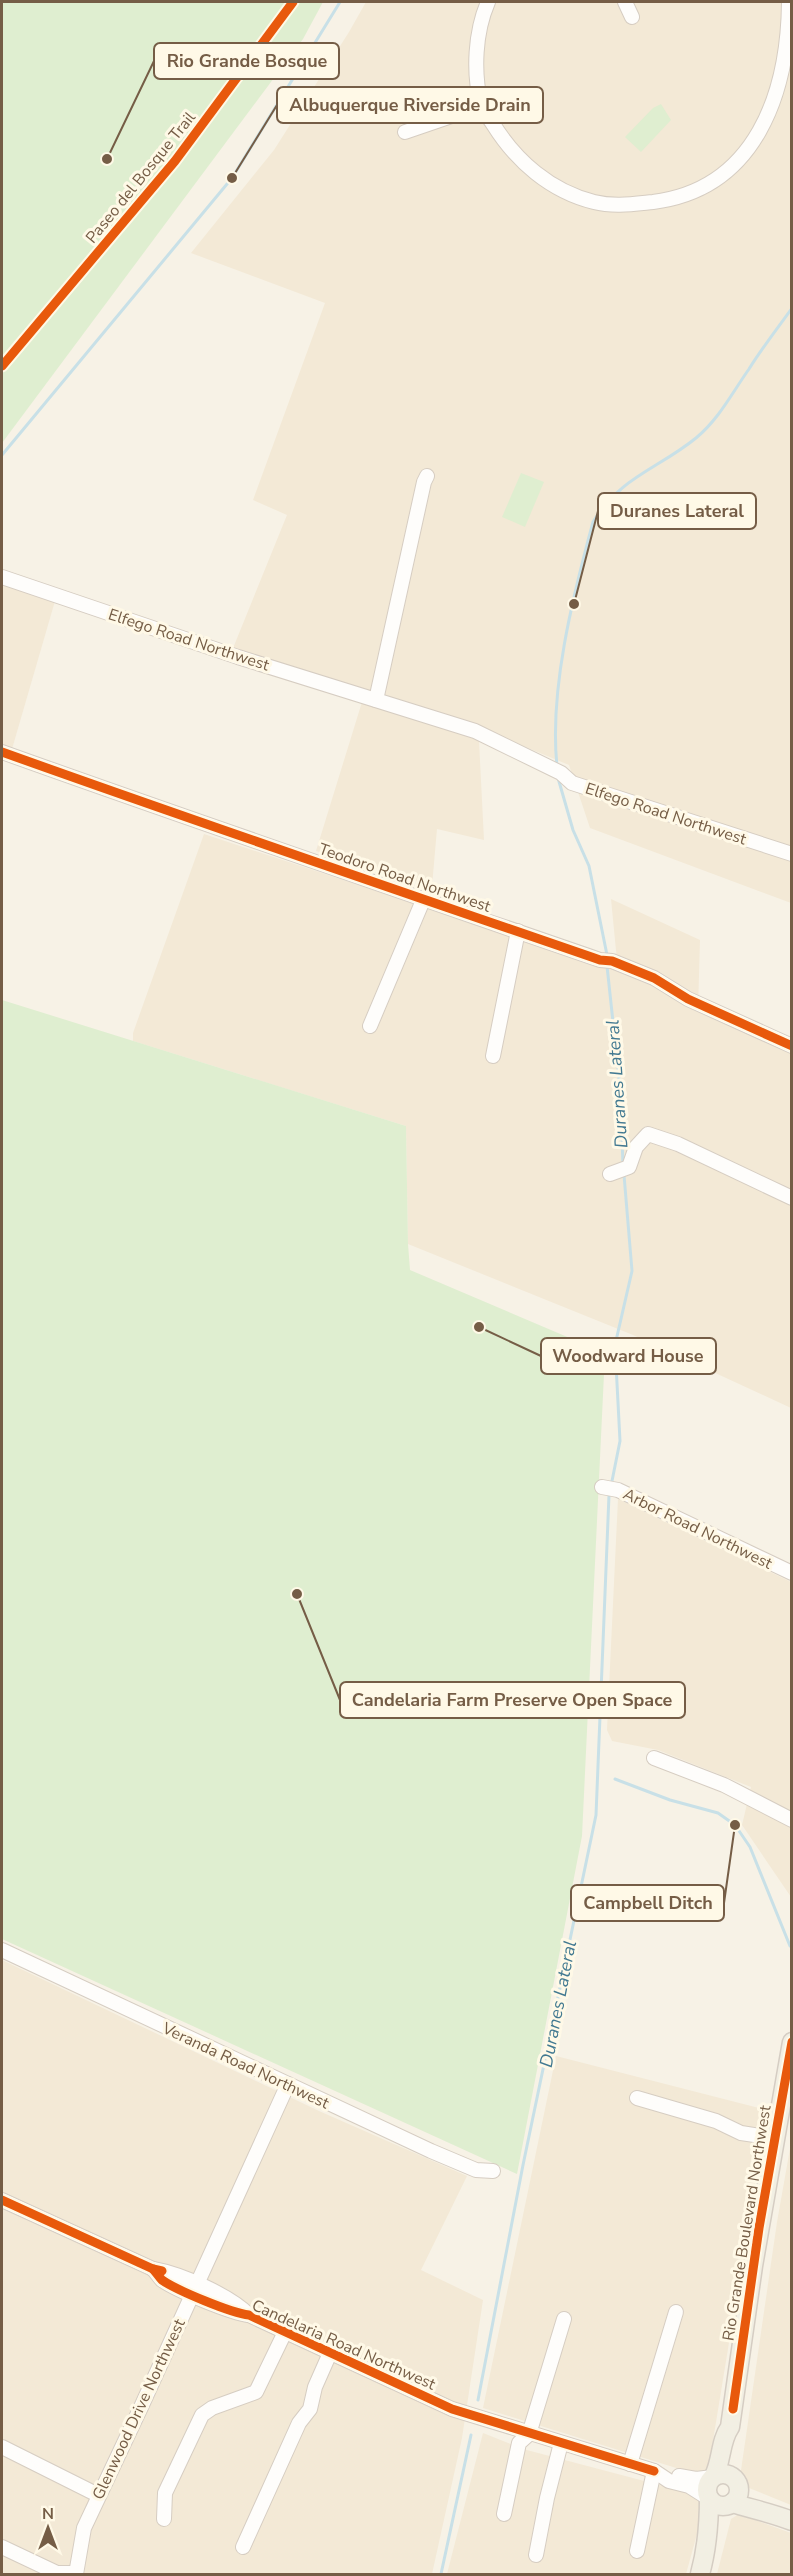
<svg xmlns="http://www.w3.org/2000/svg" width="793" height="2576" font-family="'Nunito Sans',sans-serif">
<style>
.residential{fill:#f3e9d6}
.green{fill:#dfeed0}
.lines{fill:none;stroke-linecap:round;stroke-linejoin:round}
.stream{stroke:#c8e0e7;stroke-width:3}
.minor-casing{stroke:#d6cdc2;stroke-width:16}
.major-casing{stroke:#d5cdc3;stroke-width:21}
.minor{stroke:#fefdfb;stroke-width:14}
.major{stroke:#f2efe3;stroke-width:18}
.cycleway-casing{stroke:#fff9e7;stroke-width:13}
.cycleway{stroke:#e8590c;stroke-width:9}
.labels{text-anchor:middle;stroke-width:6;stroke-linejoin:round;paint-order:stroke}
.street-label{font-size:16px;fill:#755d46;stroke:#fff9e7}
.water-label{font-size:18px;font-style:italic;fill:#427991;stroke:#fff9e7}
.leader{fill:none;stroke:#755d46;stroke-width:2}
.callout-dot{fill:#755d46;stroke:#fff9e7;stroke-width:2}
.callout{fill:#fff9e7;stroke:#755d46;stroke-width:2}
.callout-label{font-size:18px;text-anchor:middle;font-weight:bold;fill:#755d46}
</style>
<rect width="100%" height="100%" fill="#f7f2e6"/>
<g class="residential">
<path d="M366 2H791V903L590 828 569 765 475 726 479 741 484 840 437 829 432 886 316 851 362 702 229 658 287 515 253 500 325 303 191 253 274 150 349 32Z"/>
<path d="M2 585 55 601 12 749 2 751Z"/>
<path d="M204 834 618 971 611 899 700 940 698 1010 791 1053V1408L633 1335 408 1244 406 1126 133 1041V1033Z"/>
<path d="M618 1499 791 1582V1897L742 1825 751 1787 658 1750 612 1741 607 1730Z"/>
<path d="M2 1960 319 2111 467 2176 421 2270 483 2300 462 2438 432 2574H2Z"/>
<path d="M556 2056 759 2108 763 2125 753 2196 709 2465 702 2476 483 2408Z"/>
<path d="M791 2143 792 2505H791L739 2484 777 2222Z"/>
<path d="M483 2433 523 2449 701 2496 705 2505 686 2574H447Z"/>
<path d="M739 2514 791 2533V2574H717L731 2519Z"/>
</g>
<g class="green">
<path d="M2 2H323L303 39 2 443Z"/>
<path d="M661 104 671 120 641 152 625 137 653 108Z"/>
<path d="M521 473 544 482 525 527 502 517Z"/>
<path d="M2 1000 406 1126 408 1244 410 1270 605 1353 582 1836 517 2174 2 1939Z"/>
</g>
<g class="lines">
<g class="stream">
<path d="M2 455 232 178 340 2"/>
<path d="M557 766C549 690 573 596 593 522 620 477 658 469 696 438 719 419 732 393 749 369 762 348 777 329 792 308"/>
<path d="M558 778 573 830 589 866 607 955"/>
<path d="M607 966 620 1087 623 1165"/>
<path d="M612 1481 620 1441 615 1345 632 1271 624 1175"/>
<path d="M615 1779 670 1800 718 1813 735 1825 750 1847 790 1946"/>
<path d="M478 2400 523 2165 596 1815 609 1495"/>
<path d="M441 2574 471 2435"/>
</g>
<defs>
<g id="minor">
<path d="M488 2C475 32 473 72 481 104 483 111 489 118 493 124 516 161 550 191 594 202 614 207 633 204 653 202 756 189 788 93 789 2"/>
<path d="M625 2 632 17"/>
<path d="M405 132 481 106"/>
<path d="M2 577 238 657 475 731 561 773 572 783 792 854"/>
<path d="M376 700 424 482 427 476"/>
<path d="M2 752C200 823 400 891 600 960L612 961 654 978 688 999 792 1046"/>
<path d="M370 1026 424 898"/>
<path d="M493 1056 518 931"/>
<path d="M610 1174 629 1167 636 1147 648 1134 678 1144 792 1198"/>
<path d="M602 1487 618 1490 792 1573"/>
<path d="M654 1758 724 1785 792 1820"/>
<path d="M2 1950 431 2151 476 2170 493 2171"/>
<path d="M637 2098 716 2121 741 2133 774 2138"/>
<path d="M2 2200 153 2269C181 2274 229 2295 249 2315"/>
<path d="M153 2269C156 2272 159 2277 162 2280 176 2290 231 2313 249 2315L452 2409 654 2471 669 2481 689 2486 708 2498"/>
<path d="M2 2447 98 2495"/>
<path d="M630 2464 676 2312"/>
<path d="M679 2476 696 2479 713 2477"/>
<path d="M504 2514 519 2443 529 2434 564 2319"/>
<path d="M164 2519 165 2493 202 2415 212 2408 256 2392 285 2332"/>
<path d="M2 2547 57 2573H76"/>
<path d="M243 2547 299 2423 310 2409 315 2387 330 2353"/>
<path d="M637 2551 654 2471"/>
<path d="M536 2555 547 2498 561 2443"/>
<path d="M76 2574 84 2528 142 2405 288 2084"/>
</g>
<g id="major">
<circle cx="723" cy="2490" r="16"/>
<path d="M714 2476C722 2460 720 2441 730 2427L753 2266 792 2042"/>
<path d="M732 2503C752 2509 772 2513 792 2521"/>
<path d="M700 2574C707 2549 709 2525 709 2498"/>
</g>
</defs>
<use href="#minor" class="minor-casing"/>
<use href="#major" class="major-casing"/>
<use href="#minor" class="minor"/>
<use href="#major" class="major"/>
<defs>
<g id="cycleway">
<path d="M2 366 175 161 293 2"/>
<path d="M2 752C200 823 400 891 600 960L612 961 654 978 688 999 792 1046"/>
<path d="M2 2200 153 2269 162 2271"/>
<path d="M153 2269C156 2272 159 2277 162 2280 176 2290 231 2313 249 2315L452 2409 654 2471"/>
<path d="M733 2409 759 2228 792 2042"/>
</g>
</defs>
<use href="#cycleway" class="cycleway-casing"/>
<use href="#cycleway" class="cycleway"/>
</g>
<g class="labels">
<g class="street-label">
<text transform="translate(140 177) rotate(-51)" y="6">Paseo del Bosque Trail</text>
<text transform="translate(189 639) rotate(18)" y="6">Elfego Road Northwest</text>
<text transform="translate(666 813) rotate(18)" y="6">Elfego Road Northwest</text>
<text transform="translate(405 877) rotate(19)" y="6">Teodoro Road Northwest</text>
<text transform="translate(698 1528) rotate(26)" y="6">Arbor Road Northwest</text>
<text transform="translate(246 2065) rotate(25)" y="6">Veranda Road Northwest</text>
<text transform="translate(746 2223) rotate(-81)" y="6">Rio Grande Boulevard Northwest</text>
<text transform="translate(344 2344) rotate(24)" y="6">Candelaria Road Northwest</text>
<text transform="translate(138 2409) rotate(-65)" y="6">Glenwood Drive Northwest</text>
</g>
<g class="water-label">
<text transform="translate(617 1084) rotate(-94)" y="6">Duranes Lateral</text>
<text transform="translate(558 2004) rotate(-79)" y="6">Duranes Lateral</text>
</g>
</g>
<path class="leader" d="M107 159L154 61M232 178L277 105M574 604L598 511M479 1327L541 1356M297 1594L340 1700M735 1825L724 1903"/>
<g class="callout-dot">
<circle cx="107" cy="159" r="6"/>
<circle cx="232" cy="178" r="6"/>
<circle cx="574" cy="604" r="6"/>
<circle cx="479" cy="1327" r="6"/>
<circle cx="297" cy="1594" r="6"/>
<circle cx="735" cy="1825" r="6"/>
</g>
<g class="callout">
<rect x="154" y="43" width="185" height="36" rx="6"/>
<rect x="277" y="87" width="266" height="36" rx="6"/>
<rect x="598" y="493" width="158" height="36" rx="6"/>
<rect x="541" y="1338" width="175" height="36" rx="6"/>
<rect x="340" y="1682" width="345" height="36" rx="6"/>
<rect x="571" y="1885" width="153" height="36" rx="6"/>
</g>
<g class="callout-label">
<text x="247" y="67">Rio Grande Bosque</text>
<text x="410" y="111">Albuquerque Riverside Drain</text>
<text x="677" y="517">Duranes Lateral</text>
<text x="628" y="1362">Woodward House</text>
<text x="512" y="1706">Candelaria Farm Preserve Open Space</text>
<text x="648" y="1909">Campbell Ditch</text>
</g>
<rect width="793" height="2576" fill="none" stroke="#755d46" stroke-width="6"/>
<g transform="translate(48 2528)" stroke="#fff9e7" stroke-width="4.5" paint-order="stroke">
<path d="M0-4.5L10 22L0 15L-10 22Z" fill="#755d46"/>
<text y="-9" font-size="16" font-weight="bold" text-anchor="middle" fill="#755d46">N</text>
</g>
</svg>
